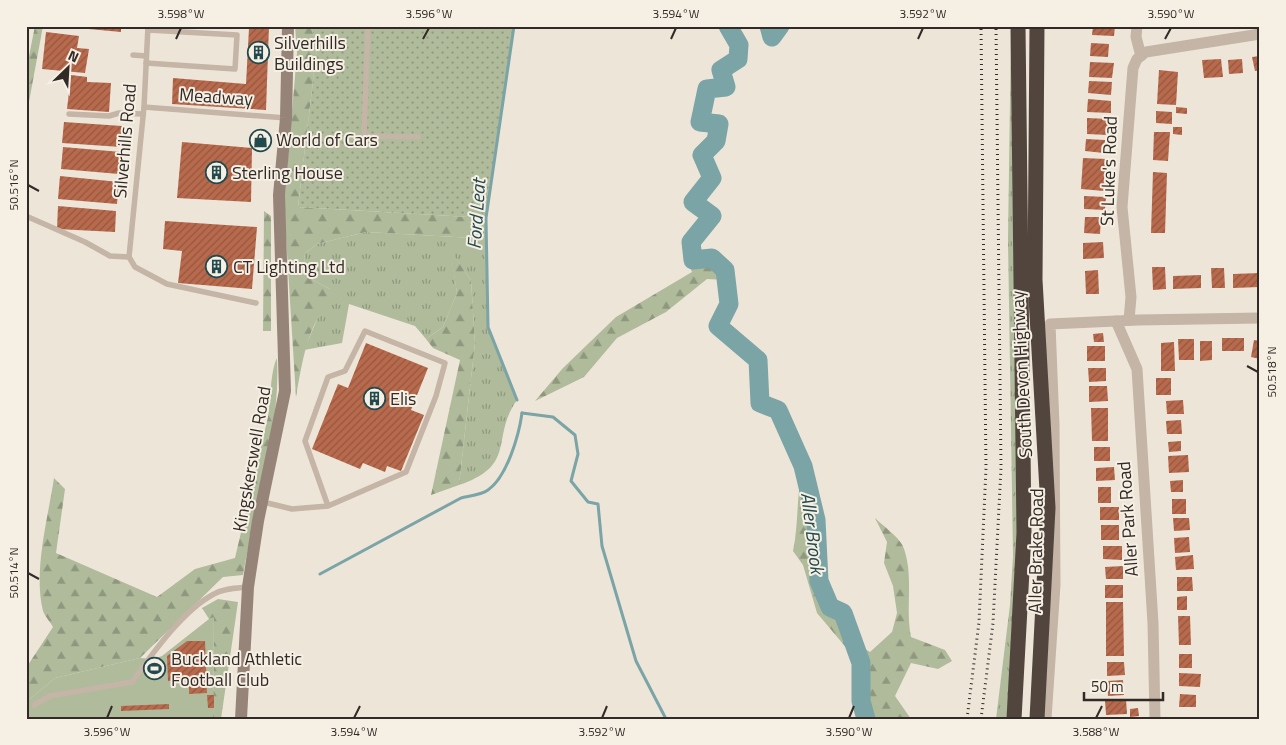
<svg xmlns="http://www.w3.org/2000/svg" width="1286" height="745" font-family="'Titillium Web',sans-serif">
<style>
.grass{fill:url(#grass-tufts)}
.forest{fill:url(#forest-firs)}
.garden{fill:url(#garden-dots)}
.pitch{fill:#afbb9b}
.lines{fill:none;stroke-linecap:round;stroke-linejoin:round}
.stream{stroke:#7ba4a7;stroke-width:3}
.river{stroke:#7ba4a7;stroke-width:19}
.building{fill:url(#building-hatch)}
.lane{stroke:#c4b5a6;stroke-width:5.5}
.street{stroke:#c4b5a6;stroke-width:11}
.secondary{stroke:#978478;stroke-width:12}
.highway{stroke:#51453e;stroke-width:15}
.rail{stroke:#312a26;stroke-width:3;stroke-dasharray:1 4;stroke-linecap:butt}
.ticks{fill:none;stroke:#312a26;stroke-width:2}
.labels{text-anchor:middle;stroke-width:4;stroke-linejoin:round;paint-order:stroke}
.poi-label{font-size:18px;fill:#312a26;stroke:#f6efe4;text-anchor:start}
.street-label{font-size:18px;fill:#312a26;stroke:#f6efe4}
.water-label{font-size:19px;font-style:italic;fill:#21494e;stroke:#f6efe4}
.neatline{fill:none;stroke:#312a26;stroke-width:2}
.ticks-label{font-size:12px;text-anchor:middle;fill:#312a26}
</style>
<defs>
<pattern id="grass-tufts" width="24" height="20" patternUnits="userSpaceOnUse" patternTransform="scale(1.25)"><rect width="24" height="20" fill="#afbb9b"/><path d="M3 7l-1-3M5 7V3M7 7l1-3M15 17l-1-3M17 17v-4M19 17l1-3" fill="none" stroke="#8f987e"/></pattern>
<pattern id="forest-firs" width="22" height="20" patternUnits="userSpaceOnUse" patternTransform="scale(1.25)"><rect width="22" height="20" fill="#afbb9b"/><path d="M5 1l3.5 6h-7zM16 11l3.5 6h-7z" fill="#8f987e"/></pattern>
<pattern id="garden-dots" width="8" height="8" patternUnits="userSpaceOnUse" patternTransform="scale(1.25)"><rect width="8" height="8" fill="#afbb9b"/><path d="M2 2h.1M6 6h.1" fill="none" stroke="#8f987e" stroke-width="1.8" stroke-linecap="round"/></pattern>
<pattern id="building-hatch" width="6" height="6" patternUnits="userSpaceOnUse" patternTransform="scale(1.25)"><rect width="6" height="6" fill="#b86a4d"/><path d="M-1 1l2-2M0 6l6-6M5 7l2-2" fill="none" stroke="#965740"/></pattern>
</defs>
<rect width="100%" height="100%" fill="#eee5d9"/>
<g class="grass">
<path d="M1011 26 1025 514 1014 719H996L1010 605 1013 556 1008 240Z"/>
<path d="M486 218 488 327 517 400C490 438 518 465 459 485L475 343 471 280 451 252 457 293 443 327 426 339 415 326 349 304 342 343 304 350 330 289 313 280 303 272 305 253 317 244 366 232 473 238Z"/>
</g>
<g class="forest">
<path d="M35 26H43L26 118V71Z"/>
<path d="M295 26H311L317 47 298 207 486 218 473 238 366 232 317 244 305 253 303 272 313 280 330 289 332 299C307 324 302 364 296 397L284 205 297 53Z"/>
<path d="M264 211 271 216V331H263Z"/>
<path d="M691 242 703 251 719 255 729 267 726 280 707 279 666 312 617 338 584 377 535 401 563 368 616 317 692 272 685 256Z"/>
<path d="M450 250 471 280 475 343 459 485 431 495 460 360 433 348 426 339 443 327 457 293Z"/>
<path d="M277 358C281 428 255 505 243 575L223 577 140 658 55 678 26 702V668L53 627C50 622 45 616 43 611 33 571 48 518 54 478L65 489 56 553 157 597 195 569 235 558 268 417C271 400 270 372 277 358Z"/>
<path d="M803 466 816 520 819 581 830 607 842 616 857 644 870 652 892 632 897 613 893 586 884 563 887 542 875 518C883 526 901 538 904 549 914 578 905 608 911 637L945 650 952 661 938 669 911 663 895 696 911 719H860L854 657 817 613 803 565 793 551C799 523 796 494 803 466Z"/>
<path d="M218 599 238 602 221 719H213L214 618 209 619 202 608Z"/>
</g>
<path class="garden" d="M311 26H514L486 218 298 207 317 47Z"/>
<path class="pitch" d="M214 617 213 719H26V702L55 678 140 658 153 659 162 656 209 619Z"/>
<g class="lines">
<g class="stream">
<path d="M514 26 486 218 488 327 517 400"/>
<path d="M522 413 553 417 575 435 578 454 571 481 588 502 598 504 602 546 636 661 666 719"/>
<path d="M320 574 461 498C469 496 481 495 488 490 507 477 519 435 522 413"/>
</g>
<g class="river">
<path d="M728 26 739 45 738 59 721 70 726 87 707 89 700 122 719 124 716 141 702 155 712 178 693 202 712 216 691 242 693 260 712 258 725 270 729 304 718 326 758 360 760 403 778 410 803 466 816 520 819 581 830 607 843 613 861 663V701L866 719"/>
<path d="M769 26 772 37 780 26"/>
</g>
</g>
<g class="building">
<path d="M78 26H121V32L78 28Z"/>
<path d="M241 26H269L266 110 172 104 173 78 246 84 249 28Z"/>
<path d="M1093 26H1115L1114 36 1092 35Z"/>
<path d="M46 32 79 36 77 48 89 49 85 73 42 69Z"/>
<path d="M1091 43 1109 44 1108 57 1090 56Z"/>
<path d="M1260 56V70L1255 71 1252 57Z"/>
<path d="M1221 59 1223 77 1204 78 1202 60Z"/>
<path d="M1242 59 1243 73 1229 74 1228 60Z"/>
<path d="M1090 62 1114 63 1112 78 1089 77Z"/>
<path d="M1159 70 1178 72 1176 105 1157 104Z"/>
<path d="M71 75 87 77V82L111 83 109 112 67 109Z"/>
<path d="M1089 81 1112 82 1111 95 1088 93Z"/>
<path d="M1088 99 1111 101V113L1087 112Z"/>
<path d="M1176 107 1187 108V114L1176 113Z"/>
<path d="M1156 111 1172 112V124L1156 123Z"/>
<path d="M1087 118 1109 119 1108 135 1087 134Z"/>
<path d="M64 122 122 126 121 147 62 143Z"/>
<path d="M1173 127H1182V135L1173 134Z"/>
<path d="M1154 132H1170L1168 161 1153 160Z"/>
<path d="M1086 139 1105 140 1104 153 1085 151Z"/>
<path d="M182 142 252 148 251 202 177 198Z"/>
<path d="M63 147 121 152 119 174 61 169Z"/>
<path d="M1083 158 1106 159 1104 191 1081 189Z"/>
<path d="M1153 172 1167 173 1165 233H1151Z"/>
<path d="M60 176 119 182 117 204 58 199Z"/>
<path d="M1084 196 1106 197 1105 210 1084 209Z"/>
<path d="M58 206 116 211 115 232 57 229Z"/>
<path d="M1085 217H1101L1100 234 1084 233Z"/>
<path d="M165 221 257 227 252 289 178 283 182 251 163 249Z"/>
<path d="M1103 242 1104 258 1083 259V243Z"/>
<path d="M1152 267H1165L1166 289 1153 290Z"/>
<path d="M1211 268H1224L1225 288H1212Z"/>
<path d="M1098 270 1099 294H1086L1085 271Z"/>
<path d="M1260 273V287L1233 288V274Z"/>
<path d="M1201 275V288L1173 289V276Z"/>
<path d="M1103 333 1104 342H1094L1093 334Z"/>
<rect x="1222" y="338" width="22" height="13"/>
<path d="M1178 339H1194V360H1179Z"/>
<path d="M1254 340 1260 341V359L1251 357Z"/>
<path d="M1200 341H1212V360L1200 361Z"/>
<path d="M1174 342 1175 371H1161V343Z"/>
<path d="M366 343 428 368 411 410 424 415 401 471 387 466 385 472 363 463 360 469 312 449 338 384 348 388Z"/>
<rect x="1087" y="346" width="18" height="15"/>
<path d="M1088 368H1106V381L1089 382Z"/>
<rect x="1156" y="378" width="15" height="17"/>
<path d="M1089 386H1107L1108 401 1089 402Z"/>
<path d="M1183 400 1184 414H1167L1166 401Z"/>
<path d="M1091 408H1108V441H1092Z"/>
<path d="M1181 420 1182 434H1167L1166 421Z"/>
<path d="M1181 441V451L1169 452 1168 442Z"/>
<rect x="1094" y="447" width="16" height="14"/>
<path d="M1188 455 1189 472 1169 473 1168 456Z"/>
<path d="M1114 467 1115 480 1096 481V468Z"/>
<path d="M1183 480V492H1171L1170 481Z"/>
<rect x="1098" y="487" width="13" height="16"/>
<rect x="1172" y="499" width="14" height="15"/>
<rect x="1100" y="507" width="19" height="13"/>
<path d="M1173 518H1189L1190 530 1174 531Z"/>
<rect x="1101" y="525" width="18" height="15"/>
<path d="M1189 537 1190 552 1175 553 1174 538Z"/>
<path d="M1103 546H1122V560L1103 559Z"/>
<path d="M1193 555 1194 569 1176 570 1175 557Z"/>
<path d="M1123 566V579H1106L1105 567Z"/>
<path d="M1177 577H1192L1193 591H1177Z"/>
<rect x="1105" y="585" width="18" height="13"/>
<path d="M1187 596V610H1177V597Z"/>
<path d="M1106 602H1123L1124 656H1106Z"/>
<path d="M1178 616H1190L1191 645H1179Z"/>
<path d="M187 641H205L207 693 189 694V680L168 681 167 656Z"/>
<rect x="1179" y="654" width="13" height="14"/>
<path d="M1107 662H1124L1125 675 1107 676Z"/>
<path d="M1179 673 1201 674 1200 687 1179 686Z"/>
<path d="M1123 680 1124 695 1108 696 1107 681Z"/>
<path d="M1180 694 1196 695V707H1179Z"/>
<path d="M207 695H214V708H208Z"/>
<path d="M1126 699 1127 714 1106 715 1105 700Z"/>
<path d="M169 704V709L121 711V706Z"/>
<path d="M1138 708 1139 716 1130 717V709Z"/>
</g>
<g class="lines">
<g class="lane">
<path d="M368 26 364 136 418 137"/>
<path d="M133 55 146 56"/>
<path d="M146 63 235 69 237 35 148 30"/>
<path d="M144 107 286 118"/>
<path d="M69 114 109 116 119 113 143 114"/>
<path d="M26 216 85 242 110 256 129 257 144 107 148 26"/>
<path d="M129 257 135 267 167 284 256 303"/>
<path d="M263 502 292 509 328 506 406 472 436 396 445 363 365 331 345 371 328 377 305 441 328 506"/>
<path d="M34 705 50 696 132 682C152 654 183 610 214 594 224 588 237 588 248 587"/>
</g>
<g class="street">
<path d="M1137 26 1136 37 1141 56"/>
<path d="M1129 320 1131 297 1122 207 1133 68 1137 59 1146 52 1260 34"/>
<path d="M1116 321 1137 369 1153 623 1155 719"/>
<path d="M1046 719 1055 585 1054 425 1050 324 1138 320 1260 318"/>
</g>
<path class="secondary" d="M241 719 248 587 258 521 285 391 279 195 286 118 288 26"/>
<g class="highway">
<path d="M1014 719 1024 533 1018 26"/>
<path d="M1037 719 1048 508 1035 280 1037 26"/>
</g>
<g class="rail">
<path d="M967 719 979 622 986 468 981 26"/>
<path d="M981 719 993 623 1001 468 996 26"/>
</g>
</g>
<path class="ticks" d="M176 39 181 28M423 39 429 28M671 39 676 28M918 39 923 28M1165 39 1171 28M28 185 39 191M1247 366 1258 372M28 573 39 579M107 718 112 706M354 718 360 706M602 718 607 706M849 718 854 706M1096 718 1102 706"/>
<defs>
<symbol id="building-ring" viewBox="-11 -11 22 22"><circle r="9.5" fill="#f6efe4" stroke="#21494e" stroke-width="1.5"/><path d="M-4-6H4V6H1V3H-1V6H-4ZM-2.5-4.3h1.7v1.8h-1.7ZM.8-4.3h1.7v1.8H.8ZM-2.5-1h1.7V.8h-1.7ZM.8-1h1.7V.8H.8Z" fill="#21494e"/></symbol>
<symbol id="shop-ring" viewBox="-11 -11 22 22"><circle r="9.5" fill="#f6efe4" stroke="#21494e" stroke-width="1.5"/><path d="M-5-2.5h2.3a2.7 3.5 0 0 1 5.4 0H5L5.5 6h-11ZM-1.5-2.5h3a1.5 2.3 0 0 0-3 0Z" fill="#21494e"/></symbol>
<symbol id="stadium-ring" viewBox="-11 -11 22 22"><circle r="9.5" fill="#f6efe4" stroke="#21494e" stroke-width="1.5"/><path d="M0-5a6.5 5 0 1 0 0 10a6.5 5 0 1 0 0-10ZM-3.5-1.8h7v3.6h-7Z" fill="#21494e"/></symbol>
</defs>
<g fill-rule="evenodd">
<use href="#building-ring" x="246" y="40" width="25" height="25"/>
<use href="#shop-ring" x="248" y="128" width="25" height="25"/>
<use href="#building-ring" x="204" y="160" width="25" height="25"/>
<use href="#building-ring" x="204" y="254" width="25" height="25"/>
<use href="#building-ring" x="362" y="386" width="25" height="25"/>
<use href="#stadium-ring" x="142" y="656" width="25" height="25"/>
</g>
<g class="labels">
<g class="poi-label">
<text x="274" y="49">Silverhills<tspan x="274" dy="21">Buildings</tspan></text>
<text x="276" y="146">World of Cars</text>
<text x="232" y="179">Sterling House</text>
<text x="233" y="273">CT Lighting Ltd</text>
<text x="390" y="405">Elis</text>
<text x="171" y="665">Buckland Athletic<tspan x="171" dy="21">Football Club</tspan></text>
</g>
<g class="street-label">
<text transform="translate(216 97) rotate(4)" y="6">Meadway</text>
<text transform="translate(125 141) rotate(-85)" y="6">Silverhills Road</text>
<text transform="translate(1109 171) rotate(-88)" y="6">St Luke's Road</text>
<text transform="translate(1022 374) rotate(-93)" y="6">South Devon Highway</text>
<text transform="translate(252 459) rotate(-80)" y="6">Kingskerswell Road</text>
<text transform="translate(1128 519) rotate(-94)" y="6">Aller Park Road</text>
<text transform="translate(1036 551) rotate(-89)" y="6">Aller Brake Road</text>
</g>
<g class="water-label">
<text transform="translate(476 214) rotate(-86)" y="7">Ford Leat</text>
<text transform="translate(813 533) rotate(83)" y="7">Aller Brook</text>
</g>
</g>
<rect width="1286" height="745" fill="none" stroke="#f6efe4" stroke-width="55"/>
<g transform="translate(68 68) rotate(25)" stroke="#f6efe4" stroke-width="4" paint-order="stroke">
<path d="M0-4L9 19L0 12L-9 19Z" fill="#312a26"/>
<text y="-8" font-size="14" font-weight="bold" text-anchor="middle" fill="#312a26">N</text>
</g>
<path d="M1084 692v8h79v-8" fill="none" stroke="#312a26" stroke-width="2.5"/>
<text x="1091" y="692" font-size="15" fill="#312a26" stroke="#f6efe4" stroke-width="4" paint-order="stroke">50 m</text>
<rect x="28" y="28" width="1230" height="690" class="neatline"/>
<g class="ticks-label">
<text x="181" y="18">3.598°W</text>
<text x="429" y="18">3.596°W</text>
<text x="676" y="18">3.594°W</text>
<text x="923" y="18">3.592°W</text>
<text x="1171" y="18">3.590°W</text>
<text transform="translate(14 185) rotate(-90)" y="4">50.516°N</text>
<text transform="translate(1272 372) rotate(-90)" y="4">50.518°N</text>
<text transform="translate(14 573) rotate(-90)" y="4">50.514°N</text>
<text x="107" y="736">3.596°W</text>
<text x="354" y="736">3.594°W</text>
<text x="602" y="736">3.592°W</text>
<text x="849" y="736">3.590°W</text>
<text x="1096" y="736">3.588°W</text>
</g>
</svg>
